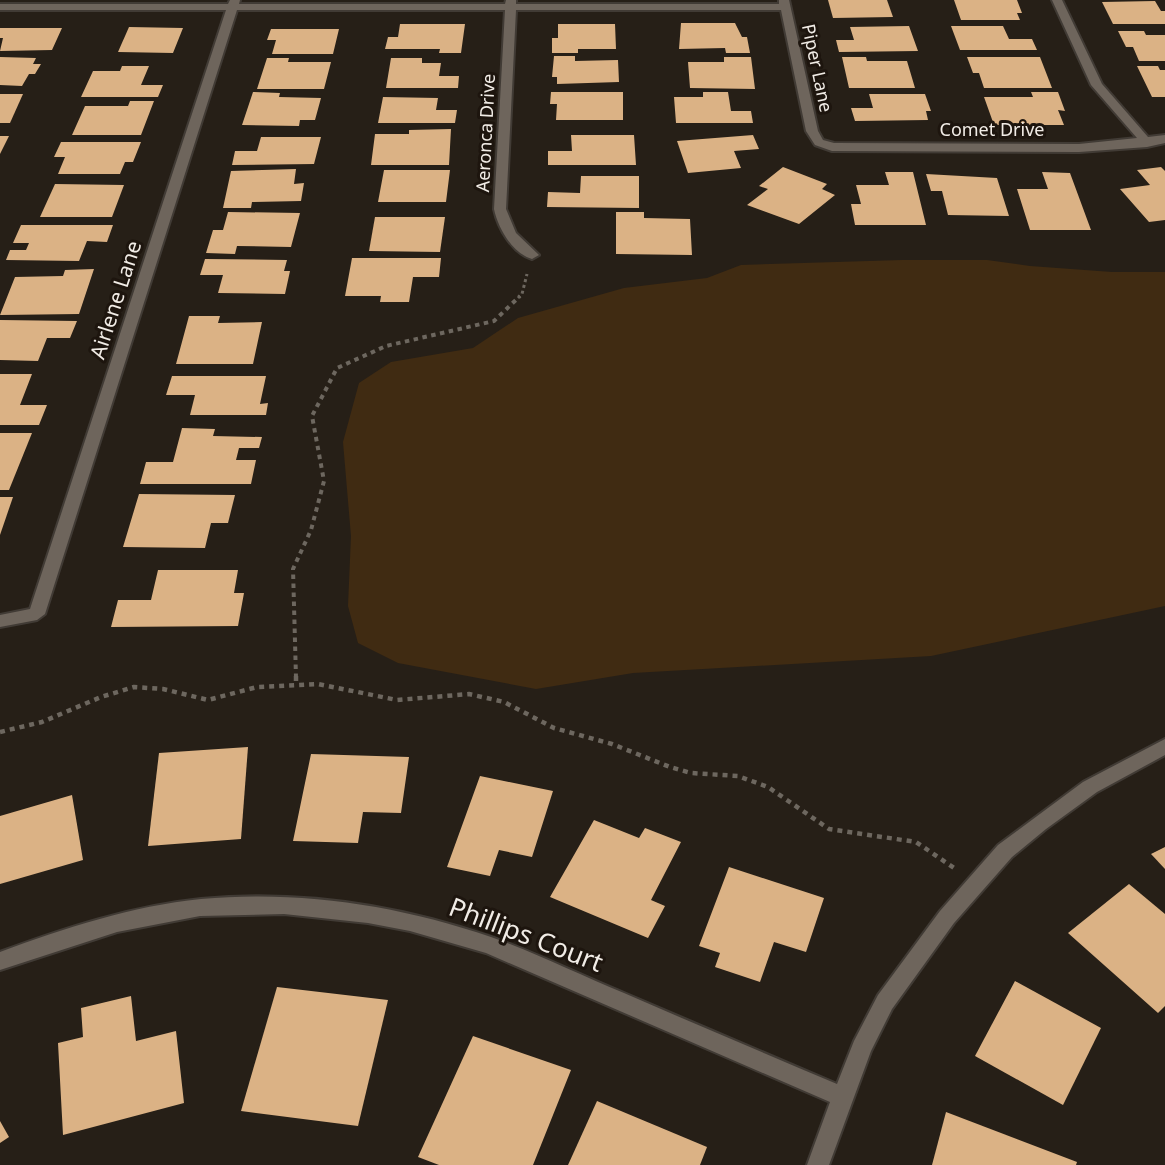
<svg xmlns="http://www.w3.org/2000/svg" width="1165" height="1165" font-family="'Noto Sans',sans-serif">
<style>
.green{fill:#402b12}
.building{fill:#dbb285}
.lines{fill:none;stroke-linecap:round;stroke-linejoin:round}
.minor-casing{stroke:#413b35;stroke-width:4}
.path-far2{stroke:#6d675f;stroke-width:3;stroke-dasharray:3 3;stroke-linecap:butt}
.path-far1{stroke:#6d675f;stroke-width:4;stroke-dasharray:4.5 4.5;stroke-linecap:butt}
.path{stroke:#6d675f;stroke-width:4.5;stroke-dasharray:5 5;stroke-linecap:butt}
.minor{fill:#6e655c;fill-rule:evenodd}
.labels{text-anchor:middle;stroke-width:6;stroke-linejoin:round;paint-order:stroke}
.far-street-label{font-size:18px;fill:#f1ece6;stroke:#1d150e}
.street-label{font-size:21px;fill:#f1ece6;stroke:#1d150e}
.near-street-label{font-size:26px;fill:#f1ece6;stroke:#1d150e}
</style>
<rect width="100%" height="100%" fill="#261f17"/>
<path class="green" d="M902 260H987L1030 266 1112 272H1165V606L931 656 633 673 536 689 398 663 358 643 348 606 351 536 343 442 359 383 391 362 473 348 518 318 624 288 707 278 741 265Z"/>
<g class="building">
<path d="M828 0H887L893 17 833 18Z"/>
<path d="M954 0H1017L1022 13H1017L1020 20H961Z"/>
<path d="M1155 1 1161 11H1165V24H1113L1102 2Z"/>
<path d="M681 23H735L742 37H747L750 53H726L725 48 679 49Z"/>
<path d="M400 24H465L461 53H439L440 49H385L388 37H398Z"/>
<path d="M558 24H615L616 49H578V53H552V38H558Z"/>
<path d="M909 26 918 51 839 52 836 40H854L850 27Z"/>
<path d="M951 26H1003L1009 39H1032L1037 50H960Z"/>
<path d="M129 27 183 28 173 53 118 52Z"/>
<path d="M0 28H62L52 50 0 51 3 38H0Z"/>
<path d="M271 29H339L333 54H272L276 40H267Z"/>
<path d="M1118 31H1144L1146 35H1165V61H1139L1133 47H1126Z"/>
<path d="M554 56H575V61L618 60 619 82 557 84V77H552Z"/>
<path d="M0 57 36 58 33 64H41L35 74H29L22 86 0 85Z"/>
<path d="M724 57H751L755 89 690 88 688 62H724Z"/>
<path d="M842 57H866L867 61H907L915 88H849Z"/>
<path d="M967 57H1040L1052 88H984L979 73H973Z"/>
<path d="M267 58H289L288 62H331L324 89H257Z"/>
<path d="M391 58H422V63H441L439 76H459L458 88H386Z"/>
<path d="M122 66H149L141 85H163L158 97H81L93 71H120Z"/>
<path d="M1137 66H1158L1160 70H1165V97H1152Z"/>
<path d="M253 92 280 93 279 97 321 98 315 120H300L299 126 242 125Z"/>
<path d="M551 92H623V120H556L557 104H550Z"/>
<path d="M703 92H728L731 111H751L753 123H676L674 97H703Z"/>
<path d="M1031 92H1058L1065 111 1058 110 1064 125H994L984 97H1033Z"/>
<path d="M0 94H23L10 123H0Z"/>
<path d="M869 94H925L931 111H926L928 120 855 121 851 108H873Z"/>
<path d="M383 97 438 98 436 110H457L455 123H378Z"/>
<path d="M130 101H154L141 135H72L85 106H128Z"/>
<path d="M451 129 449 165H371L375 134H409V130Z"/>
<path d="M571 135H634L636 165H548V151H572Z"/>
<path d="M753 135 759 149 734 151 741 168 688 173 677 141Z"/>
<path d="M0 136H9L0 154Z"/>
<path d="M261 137H321L314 164 232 165 235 151H257Z"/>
<path d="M61 142H141L133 162H125L120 174H58L65 157H54Z"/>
<path d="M783 167 827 184 822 189 835 195 799 224 747 205 768 189 759 186Z"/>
<path d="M1161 167 1165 171V220L1149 222 1120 189 1150 185 1137 170Z"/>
<path d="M296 169 294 184 304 183 301 201 252 202 251 208H223L231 171Z"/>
<path d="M384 170H450L446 202H378Z"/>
<path d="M885 172H913L926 225H855L851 204H861L856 185H889Z"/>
<path d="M1042 172 1070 173 1091 230H1030L1017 189H1048Z"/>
<path d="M926 174 997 178 1009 216 948 215 942 191H931Z"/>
<path d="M581 176H639V208L547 207 548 192 580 193Z"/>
<path d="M55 184 124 185 112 217H40Z"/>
<path d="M228 212 300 213 291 247 237 246 235 254 206 253 213 230H223Z"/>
<path d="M616 212H644V218L690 219 692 255 616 254Z"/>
<path d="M375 217H445L440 252 369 251Z"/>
<path d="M21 225H113L107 242 87 241 79 261 6 260 10 250H26L29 243H13Z"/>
<path d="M352 258H441L439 277H413L409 302H380L381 296H345Z"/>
<path d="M205 259 287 260 284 271H290L285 294 218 293 223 275H200Z"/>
<path d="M94 269 79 314 0 315 15 277 63 276 65 270Z"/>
<path d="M189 316H220L218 323 262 322 253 364H176Z"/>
<path d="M0 320 77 321 70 338H47L38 361 0 360Z"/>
<path d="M0 374H32L20 405H47L39 425H0Z"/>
<path d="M172 376H266L260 404 268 403 266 415H190L195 395H166Z"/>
<path d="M182 428 215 429 213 436 262 437 259 448H239L236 460H256L251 484H140L146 462H173Z"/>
<path d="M0 433H32L9 490H0Z"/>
<path d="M139 494 235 495 228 523H211L205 548 123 547Z"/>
<path d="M0 497H13L0 535Z"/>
<path d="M158 570H238L234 593H244L238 626 111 627 118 600H151Z"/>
<path d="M248 747 241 839 148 846 159 753Z"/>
<path d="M311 754 409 757 401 813 363 812 358 843 293 841Z"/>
<path d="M480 776 553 791 532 857 499 850 490 876 447 867Z"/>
<path d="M72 795 83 860 0 884V816Z"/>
<path d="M594 820 639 838 645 828 681 842 651 900 665 906 648 938 550 897Z"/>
<path d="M1165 847V869L1151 854Z"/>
<path d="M729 867 824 898 806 952 774 942 760 982 715 967 720 953 699 946Z"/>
<path d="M1129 884 1165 914V1006L1158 1013 1068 933Z"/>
<path d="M1015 981 1101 1028 1063 1105 975 1056Z"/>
<path d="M277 987 388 1000 358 1126 241 1111Z"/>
<path d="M131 996 136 1041 176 1031 184 1103 63 1135 58 1043 83 1037 81 1008Z"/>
<path d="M473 1036 571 1070 533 1165H439L418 1157Z"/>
<path d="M597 1101 707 1147 700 1165H568Z"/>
<path d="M946 1112 1077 1162 1076 1165H932Z"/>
<path d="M0 1121 9 1137 0 1143Z"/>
</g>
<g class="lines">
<defs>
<g id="minor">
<path d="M230 0H240L239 4H505L506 0H516V4H779V0H789L818 131 823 140 834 143 1079 144 1137 138 1091 85 1052 0H1062L1102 84 1148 137 1165 135V143L1147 147 1079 152 832 151 815 145 806 131 781 10H516L506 209 516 233 539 255 532 259C512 253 498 228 494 209L505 10H237L45 614 37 620 0 627V615L30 609 226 10H0V4H228Z"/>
<path d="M1165 739V755L1097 792 1046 829 1012 857 954 923 892 1009 871 1051 829 1165H807L830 1102 486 953 410 931 368 923 284 914 200 916 117 932 0 970V952C65 928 132 906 201 899 299 890 398 905 491 937 536 953 580 975 624 993 695 1024 766 1054 837 1084L854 1041 878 995 940 911 998 845 1083 782Z"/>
</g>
</defs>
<use href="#minor" class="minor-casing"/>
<path class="path-far2" d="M518 298 522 294 527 274"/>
<path class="path-far1" d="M296 678 293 569 311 530 324 481 312 416 337 368 386 346 494 321 520 296"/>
<g class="path">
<path d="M296 676V685"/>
<path d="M0 732 42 722 101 697 134 687 163 689 208 700 257 687 318 684 397 700 469 694 504 702 554 728 612 744 670 767 691 773 738 776 768 787 829 829 916 842 957 870"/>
</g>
<use href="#minor" class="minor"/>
</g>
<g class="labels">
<g class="far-street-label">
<text transform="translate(817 68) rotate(78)" y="6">Piper Lane</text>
<text x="992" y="136">Comet Drive</text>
<text transform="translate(486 133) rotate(-87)" y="6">Aeronca Drive</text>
</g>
<g class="street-label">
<text transform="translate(116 300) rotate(-72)" y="7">Airlene Lane</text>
</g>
<g class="near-street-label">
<text transform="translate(526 935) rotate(21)" y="9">Phillips Court</text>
</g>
</g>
</svg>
